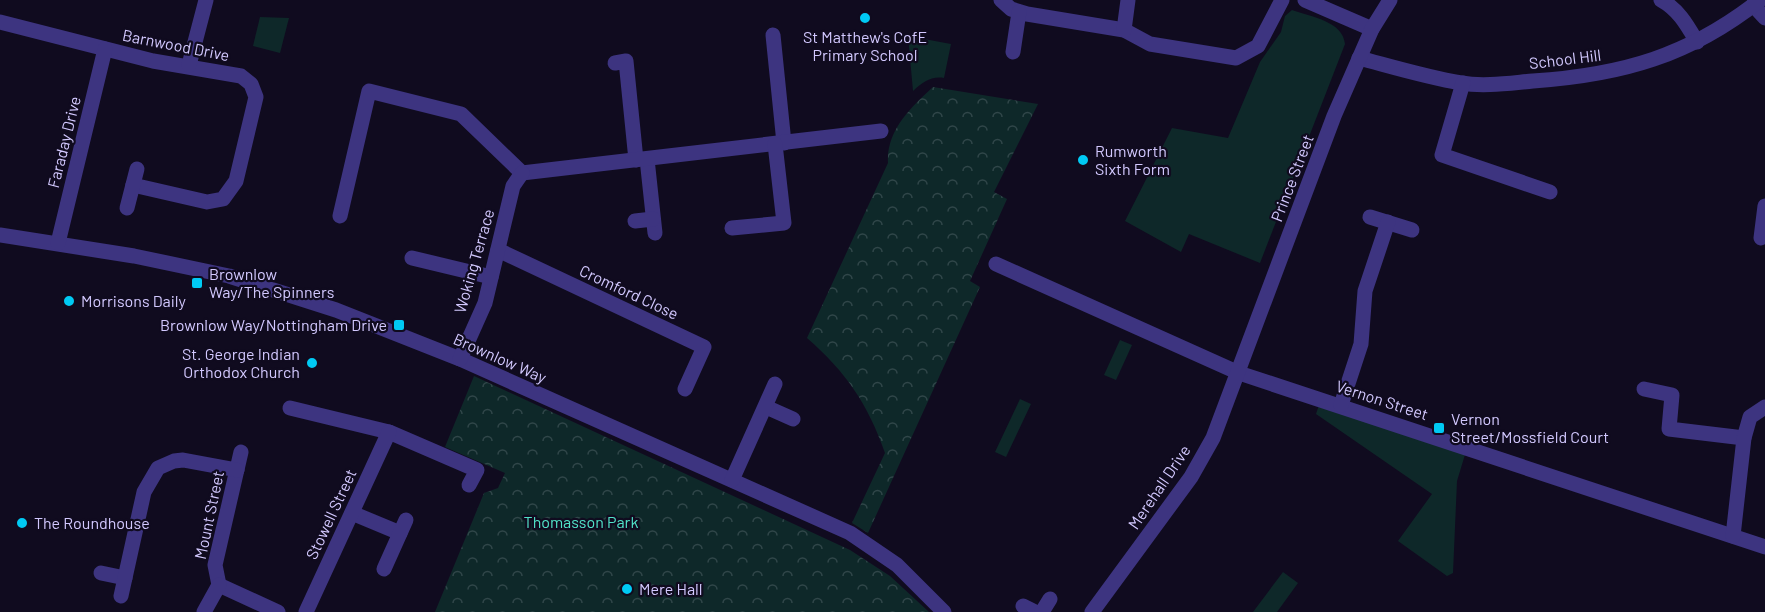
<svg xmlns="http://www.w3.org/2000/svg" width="1765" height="612" font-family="Barlow,sans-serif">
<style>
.grass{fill:#0e2829}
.park{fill:url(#park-crowns)}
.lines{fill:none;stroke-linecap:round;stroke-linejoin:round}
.minor{stroke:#3d3480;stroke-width:15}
.poi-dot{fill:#00caf4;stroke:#100b1f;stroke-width:2}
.labels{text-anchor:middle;stroke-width:4.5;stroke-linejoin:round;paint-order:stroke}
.poi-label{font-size:16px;fill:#d3c9ff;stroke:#100b1f;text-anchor:start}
.street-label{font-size:16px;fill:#d3c9ff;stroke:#100b1f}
.park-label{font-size:16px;fill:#51e3c9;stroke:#100b1f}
</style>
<defs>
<pattern id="park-crowns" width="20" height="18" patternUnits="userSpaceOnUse" patternTransform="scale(1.5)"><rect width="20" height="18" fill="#0e2829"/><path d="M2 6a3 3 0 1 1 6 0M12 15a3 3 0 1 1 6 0" fill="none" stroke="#304649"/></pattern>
</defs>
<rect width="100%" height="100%" fill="#100b1f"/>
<g class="grass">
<path d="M1292 10C1311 17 1343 21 1345 44L1260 263 1189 234 1181 252 1125 221 1172 128 1228 138 1260 62 1281 32 1285 16Z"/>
<path d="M260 17 289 18 280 53 253 46Z"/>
<path d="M908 36 951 44 944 78C931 76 923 82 913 91Z"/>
<path d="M1120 340 1132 345 1116 380 1104 375Z"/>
<path d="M1020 399 1031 404 1006 457 995 452Z"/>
<path d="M1321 399 1467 448 1457 481 1453 573 1447 576 1398 541 1432 494 1316 414Z"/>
<path d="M1283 572 1298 583 1277 612H1253Z"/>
</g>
<g class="park">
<path d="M933 87 1038 104 994 192 1007 199 970 281 980 287 868 533 852 523 885 453C868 404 846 372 807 338L888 163C886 131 911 107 933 87Z"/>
<path d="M474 376 850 550 890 576 929 612H435L484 493 498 488 505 473 445 447Z"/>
</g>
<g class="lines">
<g class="minor">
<path d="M1001 0 1011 9 1027 14 1124 30 1150 44 1236 58 1258 46 1282 0"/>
<path d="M1305 0 1372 29"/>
<path d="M1661 0C1679 10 1687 25 1697 42"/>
<path d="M1753 5 1765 18"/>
<path d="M0 22 153 61 241 76 251 84 256 97 236 181 223 199 207 202 133 185"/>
<path d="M1124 30 1128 0"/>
<path d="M773 35 784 143"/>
<path d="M1013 52 1019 12"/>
<path d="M1359 58C1393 67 1426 77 1461 83 1484 87 1510 83 1533 81 1622 75 1689 56 1760 0"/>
<path d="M615 63 626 61 636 160"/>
<path d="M189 65 206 0"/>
<path d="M1463 83 1442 155 1550 192"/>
<path d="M647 159 655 233"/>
<path d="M522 173 881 131"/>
<path d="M127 208 137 169"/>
<path d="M340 216 369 91 461 114 522 173"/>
<path d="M1370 217 1412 230"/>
<path d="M635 221 653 219"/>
<path d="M732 228 784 223 775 144"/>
<path d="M0 235 134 256 229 276 336 310 460 359 850 533 897 565 944 612"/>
<path d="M1761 238 1765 206"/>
<path d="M58 243 105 49"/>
<path d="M498 250 704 347 685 389"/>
<path d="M412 258 491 277"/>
<path d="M996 264 1239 373 1765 547"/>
<path d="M460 359 485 303 513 186 522 173"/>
<path d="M1644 389 1672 395 1669 429 1744 438"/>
<path d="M1341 405 1361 344 1365 291 1388 222"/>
<path d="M766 407 793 419"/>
<path d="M290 408 389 432 477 470 469 485"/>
<path d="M732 480 775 384"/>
<path d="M352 513 400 533"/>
<path d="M1733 536 1744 438 1750 417 1765 407"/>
<path d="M384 569 406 520"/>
<path d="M101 573 125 578"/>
<path d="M219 585 215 565 241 452"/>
<path d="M219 585 278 612"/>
<path d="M121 596 144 492 158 468 174 461 183 460 237 470"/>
<path d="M1023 606 1035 612"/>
<path d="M204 612 219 585"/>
<path d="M306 612 389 432"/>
<path d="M1042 612 1050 599"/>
<path d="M1092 612 1191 477 1213 438 1334 116 1372 29 1390 0"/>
</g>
</g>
<g class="poi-dot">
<circle cx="865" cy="18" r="6"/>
<circle cx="1083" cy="160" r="6"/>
<rect x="191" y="277" width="12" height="12" rx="3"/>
<circle cx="69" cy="301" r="6"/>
<rect x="393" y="319" width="12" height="12" rx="3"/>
<circle cx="312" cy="363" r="6"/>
<rect x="1433" y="422" width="12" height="12" rx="3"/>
<circle cx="22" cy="523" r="6"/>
<circle cx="627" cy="589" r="6"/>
</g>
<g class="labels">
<g class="poi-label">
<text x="865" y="43" text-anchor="middle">St Matthew's CofE<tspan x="865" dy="18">Primary School</tspan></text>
<text x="1095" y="157">Rumworth<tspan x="1095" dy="18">Sixth Form</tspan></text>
<text x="209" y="280">Brownlow<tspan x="209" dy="18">Way/The Spinners</tspan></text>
<text x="81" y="307">Morrisons Daily</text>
<text x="387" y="331" text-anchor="end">Brownlow Way/Nottingham Drive</text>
<text x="300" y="360" text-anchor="end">St. George Indian<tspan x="300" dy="18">Orthodox Church</tspan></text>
<text x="1451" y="425">Vernon<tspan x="1451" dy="18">Street/Mossfield Court</tspan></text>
<text x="34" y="529">The Roundhouse</text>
<text x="639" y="595">Mere Hall</text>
</g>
<g class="street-label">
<text transform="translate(176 45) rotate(11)" y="6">Barnwood Drive</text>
<text transform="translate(1565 59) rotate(-7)" y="6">School Hill</text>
<text transform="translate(64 142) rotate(-76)" y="6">Faraday Drive</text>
<text transform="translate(1292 178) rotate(-69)" y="6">Prince Street</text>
<text transform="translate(474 261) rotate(-74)" y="6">Woking Terrace</text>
<text transform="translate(629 292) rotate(25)" y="6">Cromford Close</text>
<text transform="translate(500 358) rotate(24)" y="6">Brownlow Way</text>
<text transform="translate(1382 400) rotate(18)" y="6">Vernon Street</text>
<text transform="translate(1159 487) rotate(-56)" y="6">Merehall Drive</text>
<text transform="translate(331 514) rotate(-65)" y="6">Stowell Street</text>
<text transform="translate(209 515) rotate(-78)" y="6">Mount Street</text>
</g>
<g class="park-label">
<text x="581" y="528">Thomasson Park</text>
</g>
</g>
</svg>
